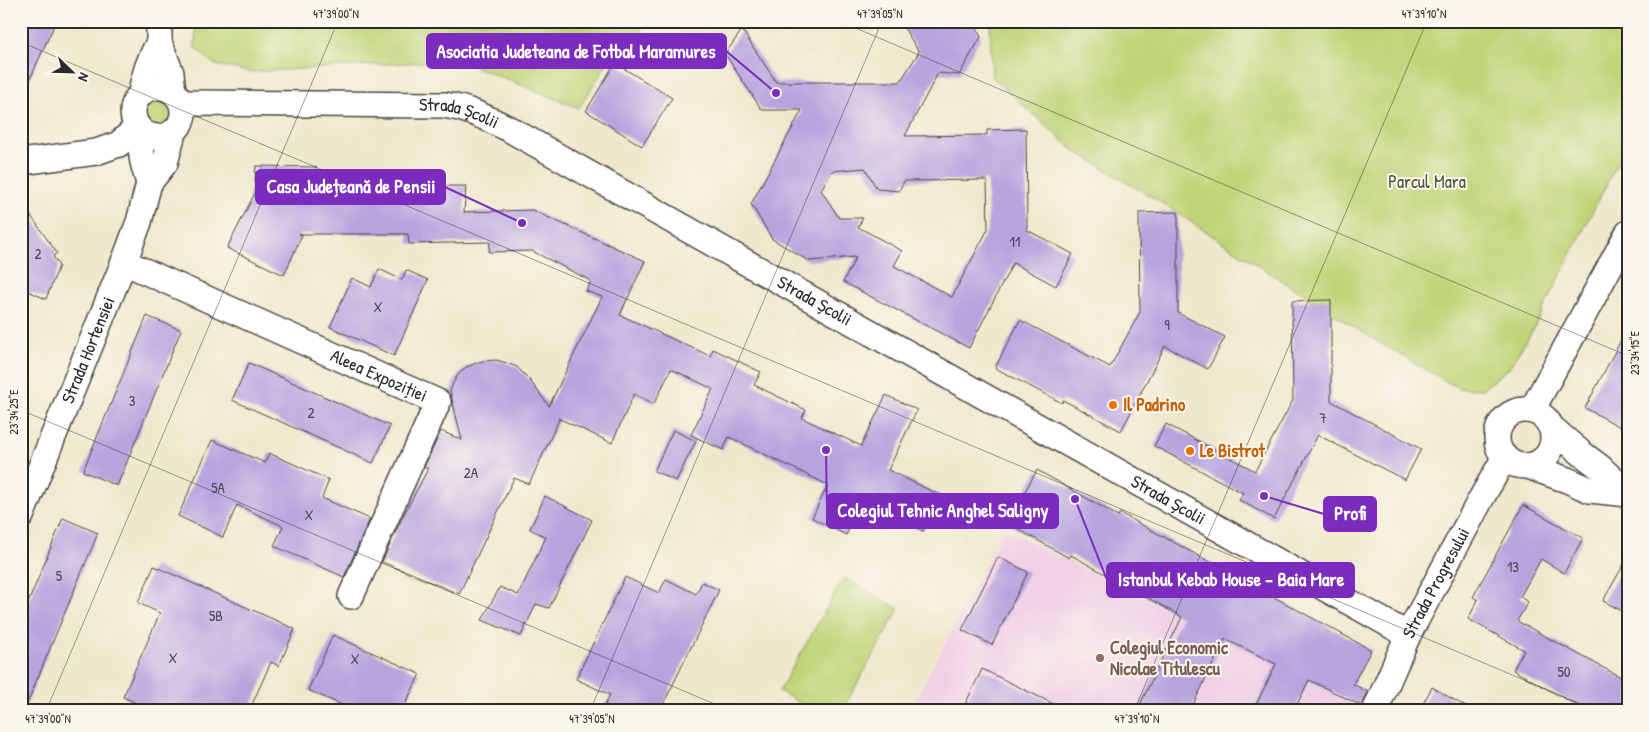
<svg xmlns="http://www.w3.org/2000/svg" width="1649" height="732" font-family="'Patrick Hand',sans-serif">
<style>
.built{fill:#f0d0e5}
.green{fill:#bfd477;stroke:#758051}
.building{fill:#b7a3de;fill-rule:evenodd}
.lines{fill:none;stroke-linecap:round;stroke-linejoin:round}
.minor-casing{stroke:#494743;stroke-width:28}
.minor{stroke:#fff;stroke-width:25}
.ticks{fill:none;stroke:#2b2b2b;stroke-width:1;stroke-opacity:0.45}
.food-dot{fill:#e8710a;stroke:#fbf7ec;stroke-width:2}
.education-dot{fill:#8d6e63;stroke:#fbf7ec;stroke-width:2}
.labels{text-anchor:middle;stroke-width:4;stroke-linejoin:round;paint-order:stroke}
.number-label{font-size:15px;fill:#4e4958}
.street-label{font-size:18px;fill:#2b2b2b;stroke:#fbf7ec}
.park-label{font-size:18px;fill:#50553e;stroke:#fbf7ec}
.food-label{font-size:18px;font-weight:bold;fill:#c56008;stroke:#fbf7ec;text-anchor:start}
.education-label{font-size:18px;font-weight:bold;fill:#785e54;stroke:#fbf7ec;text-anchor:start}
.leader{fill:none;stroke:#7b2cbf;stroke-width:2}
.callout-dot{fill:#7b2cbf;stroke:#fbf7ec;stroke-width:2}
.callout{fill:#7b2cbf;stroke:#7b2cbf;stroke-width:2}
.callout-label{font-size:19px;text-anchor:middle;font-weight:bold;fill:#fff}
.neatline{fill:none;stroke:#2b2b2b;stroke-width:2}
.ticks-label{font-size:12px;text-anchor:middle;fill:#2b2b2b}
</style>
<rect width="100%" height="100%" fill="#fbf7ec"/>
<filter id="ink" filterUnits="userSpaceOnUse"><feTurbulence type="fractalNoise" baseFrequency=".02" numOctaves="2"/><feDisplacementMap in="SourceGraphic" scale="10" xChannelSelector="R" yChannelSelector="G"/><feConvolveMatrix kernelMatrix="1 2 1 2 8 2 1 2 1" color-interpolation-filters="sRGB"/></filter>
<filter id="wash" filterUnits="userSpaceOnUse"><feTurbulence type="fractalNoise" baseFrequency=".0096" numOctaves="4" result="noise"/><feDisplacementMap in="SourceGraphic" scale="20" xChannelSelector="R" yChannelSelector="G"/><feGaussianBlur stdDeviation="1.12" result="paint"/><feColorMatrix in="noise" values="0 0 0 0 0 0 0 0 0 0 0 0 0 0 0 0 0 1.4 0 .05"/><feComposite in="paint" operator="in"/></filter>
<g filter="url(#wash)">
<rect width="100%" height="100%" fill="#f0e8cd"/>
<path class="built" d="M1004 529 1352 701 1347 711H910Z"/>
<g class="green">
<path d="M196 21H636L656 55 614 52 579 108 458 60 250 72 215 65 195 48Z"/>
<path d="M990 21H1628V142L1530 335 1508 369 1482 389 1458 388 1360 331 1168 207 1072 149 992 77Z"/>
<circle cx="158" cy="112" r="15"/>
<path d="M844 578 899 609 842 711H814L779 691Z"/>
</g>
<g id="blocks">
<g class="building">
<path d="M21 21H56L21 99Z"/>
<path d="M900 21H973L981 37 959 75 938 73 905 136 987 135V130L1026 129 1027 230 1073 254 1056 286 1013 263 969 348 843 282 856 257 809 261 772 239 751 204 802 110H762L725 54 742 30 776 82H900L919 52ZM865 168 877 189 899 191 904 181 987 180 988 229 952 297 894 266 902 251 858 227 863 218H839L821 190 832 171Z"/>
<path d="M615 63 672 98 642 146 586 111Z"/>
<path d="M256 166 316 167V171L417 176V186H466L464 212 532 210 645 261 620 315 710 356 713 349 761 372 754 385 806 410 802 418 861 446 886 395 917 410 888 470 940 495 923 531 862 501 846 535 812 518 828 485 729 437 723 450 691 435 713 389 671 369 654 404 634 394 612 443 558 418 559 420 529 484 514 478 459 594 382 562 402 518 428 469 424 467 441 431 462 440 450 391 456 377 466 367 482 361 496 360 507 363 517 367 528 378 549 406 602 297 586 291 591 281 532 251 489 252 490 242 409 244 408 234H299L302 235 284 275 227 248 254 195Z"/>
<path d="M21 202 57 253 53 256 59 266 46 299 21 288Z"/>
<path d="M1178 212V313L1225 337 1208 369 1165 346 1121 431 1063 400 1062 403 995 368 1020 320 1110 367 1140 312 1139 213Z"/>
<path d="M379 269 402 280 406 270 428 280 394 356 330 327 352 278 371 287Z"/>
<path d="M1331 300V401L1421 449 1405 480 1318 435 1274 519 1239 500 1243 493 1154 446 1166 424 1255 471 1293 400 1292 301Z"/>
<path d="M147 316 181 330 117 486 83 471Z"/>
<path d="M1628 327V431L1585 408Z"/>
<path d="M249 363 390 426 373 463 232 400Z"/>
<path d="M673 430 696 441 676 481 654 471Z"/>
<path d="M212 440 265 463 269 453 329 480 322 498 370 519 344 577 274 546 283 526 237 505 223 537 178 516Z"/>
<path d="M1037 470 1118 516 1120 513 1371 650 1353 684 1368 692 1362 706 1309 680 1294 711H1253L1276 664 1225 639 1190 711H1137L1182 617 1071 555 1069 558 1007 523Z"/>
<path d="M545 496 592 520 549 608 536 604 521 636 482 620 500 587 518 595 546 537 530 529Z"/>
<path d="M1523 505 1583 538 1564 573 1541 559 1520 597 1528 602 1517 621 1628 681V711H1587L1513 670 1524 650 1468 619 1478 600 1473 597Z"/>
<path d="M63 518 98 533 24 711H21V620Z"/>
<path d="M998 557 1028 572 992 645 962 630Z"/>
<path d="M1628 557V614L1603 601Z"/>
<path d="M154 566 295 629 279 666 271 662 249 711H154L123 697 160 613 138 603Z"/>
<path d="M625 577 659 593 666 579 696 594 702 582 719 590 660 711H602L610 695 576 679Z"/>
<path d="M333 635 420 674 402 711H355L308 690Z"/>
<path d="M982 669 1068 711H962Z"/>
<path d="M1432 687 1473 711H1419Z"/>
</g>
</g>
</g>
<g filter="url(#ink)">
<use href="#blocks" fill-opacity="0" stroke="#494743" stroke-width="1"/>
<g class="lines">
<defs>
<g id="minor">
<path d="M159 21V42L171 73 173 92"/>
<circle cx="158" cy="112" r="25"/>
<path d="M141 93C144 73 150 59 159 42"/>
<path id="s1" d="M182 103 444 105C468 108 489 119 511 130L1408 635"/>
<path d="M143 133C139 153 143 164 149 183"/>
<path d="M21 162 96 152 119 144 137 127"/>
<path id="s2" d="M124 262 438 402 351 596"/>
<path d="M1532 410 1628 233"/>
<circle cx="1525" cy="438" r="28"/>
<path d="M1552 428 1581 453 1601 468 1628 494"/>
<path d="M1528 466 1567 480 1590 490 1628 494"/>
<path id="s3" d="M21 516 124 262 139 222 149 183 165 163 173 133"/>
<path id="s4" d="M1375 711 1408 635 1482 497 1505 457"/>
</g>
</defs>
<use href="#minor" class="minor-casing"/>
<use href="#minor" class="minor"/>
</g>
</g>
<path class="ticks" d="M839 21 1628 356M21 42 1597 711M21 410 731 711M46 711 338 21M590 711 882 21M1134 711 1427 21"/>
<g class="food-dot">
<circle cx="1113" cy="405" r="5"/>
<circle cx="1190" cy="451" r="5"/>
</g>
<circle class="education-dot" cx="1100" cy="658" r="5"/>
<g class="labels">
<g class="number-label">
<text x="1015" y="247">11</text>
<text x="38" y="259">2</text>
<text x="378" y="312">X</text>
<text x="1167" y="330">9</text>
<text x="132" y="406">3</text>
<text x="311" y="418">2</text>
<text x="1323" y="423">7</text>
<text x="471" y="478">2A</text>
<text x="218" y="493">5A</text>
<text x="309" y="520">X</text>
<text x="1513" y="572">13</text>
<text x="59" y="581">5</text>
<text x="216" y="621">5B</text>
<text x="173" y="663">X</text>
<text x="355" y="664">X</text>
<text x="1564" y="677">50</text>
</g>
<g class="street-label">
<text dy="6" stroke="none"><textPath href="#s1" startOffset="278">Strada Școlii</textPath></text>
<text dy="6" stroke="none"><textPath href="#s1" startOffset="682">Strada Școlii</textPath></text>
<text dy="6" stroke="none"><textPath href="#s3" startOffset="179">Strada Hortensiei</textPath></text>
<text dy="6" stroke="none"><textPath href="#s2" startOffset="279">Aleea Expoziției</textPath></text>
<text dy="6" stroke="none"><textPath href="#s1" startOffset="1088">Strada Școlii</textPath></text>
<text dy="6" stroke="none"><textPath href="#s4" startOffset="142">Strada Progresului</textPath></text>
</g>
<g class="park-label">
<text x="1427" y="188">Parcul Mara</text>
</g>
<g class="food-label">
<text x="1123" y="411">Il Padrino</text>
<text x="1200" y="457">Le Bistrot</text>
</g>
<g class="education-label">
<text x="1110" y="654">Colegiul Economic<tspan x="1110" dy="21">Nicolae Titulescu</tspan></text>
</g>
</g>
<path class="leader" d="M776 93L726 51M522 223L445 187M826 450L827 511M1264 496L1324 514M1075 499L1107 580"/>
<g class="callout-dot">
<circle cx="776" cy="93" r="5"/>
<circle cx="522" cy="223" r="5"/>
<circle cx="826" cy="450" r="5"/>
<circle cx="1264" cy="496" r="5"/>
<circle cx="1075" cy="499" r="5"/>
</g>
<g class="callout">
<rect x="427" y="34" width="299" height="34" rx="5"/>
<rect x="256" y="170" width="189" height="34" rx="5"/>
<rect x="827" y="494" width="231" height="34" rx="5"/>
<rect x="1324" y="497" width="52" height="34" rx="5"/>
<rect x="1107" y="563" width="247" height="34" rx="5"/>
</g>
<g class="callout-label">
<text x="576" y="58">Asociatia Judeteana de Fotbal Maramures</text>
<text x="351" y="193">Casa Județeană de Pensii</text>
<text x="943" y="517">Colegiul Tehnic Anghel Saligny</text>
<text x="1350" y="520">Profi</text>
<text x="1231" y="586">Istanbul Kebab House - Baia Mare</text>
</g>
<rect width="1649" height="732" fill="none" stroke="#fbf7ec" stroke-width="55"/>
<g transform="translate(72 72) rotate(113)" stroke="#fbf7ec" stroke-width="4" paint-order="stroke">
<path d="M0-4L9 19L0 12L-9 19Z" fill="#2b2b2b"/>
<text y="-8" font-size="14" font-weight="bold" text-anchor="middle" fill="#2b2b2b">N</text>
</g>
<rect x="28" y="28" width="1594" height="676" class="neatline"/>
<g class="ticks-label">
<text x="336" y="18">47°39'00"N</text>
<text x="880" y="18">47°39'05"N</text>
<text x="1424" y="18">47°39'10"N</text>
<text transform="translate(1635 353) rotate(-90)" y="4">23°34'15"E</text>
<text transform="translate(14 412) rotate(-90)" y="4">23°34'25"E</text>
<text x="48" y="723">47°39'00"N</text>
<text x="592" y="723">47°39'05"N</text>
<text x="1137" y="723">47°39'10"N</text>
</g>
</svg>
